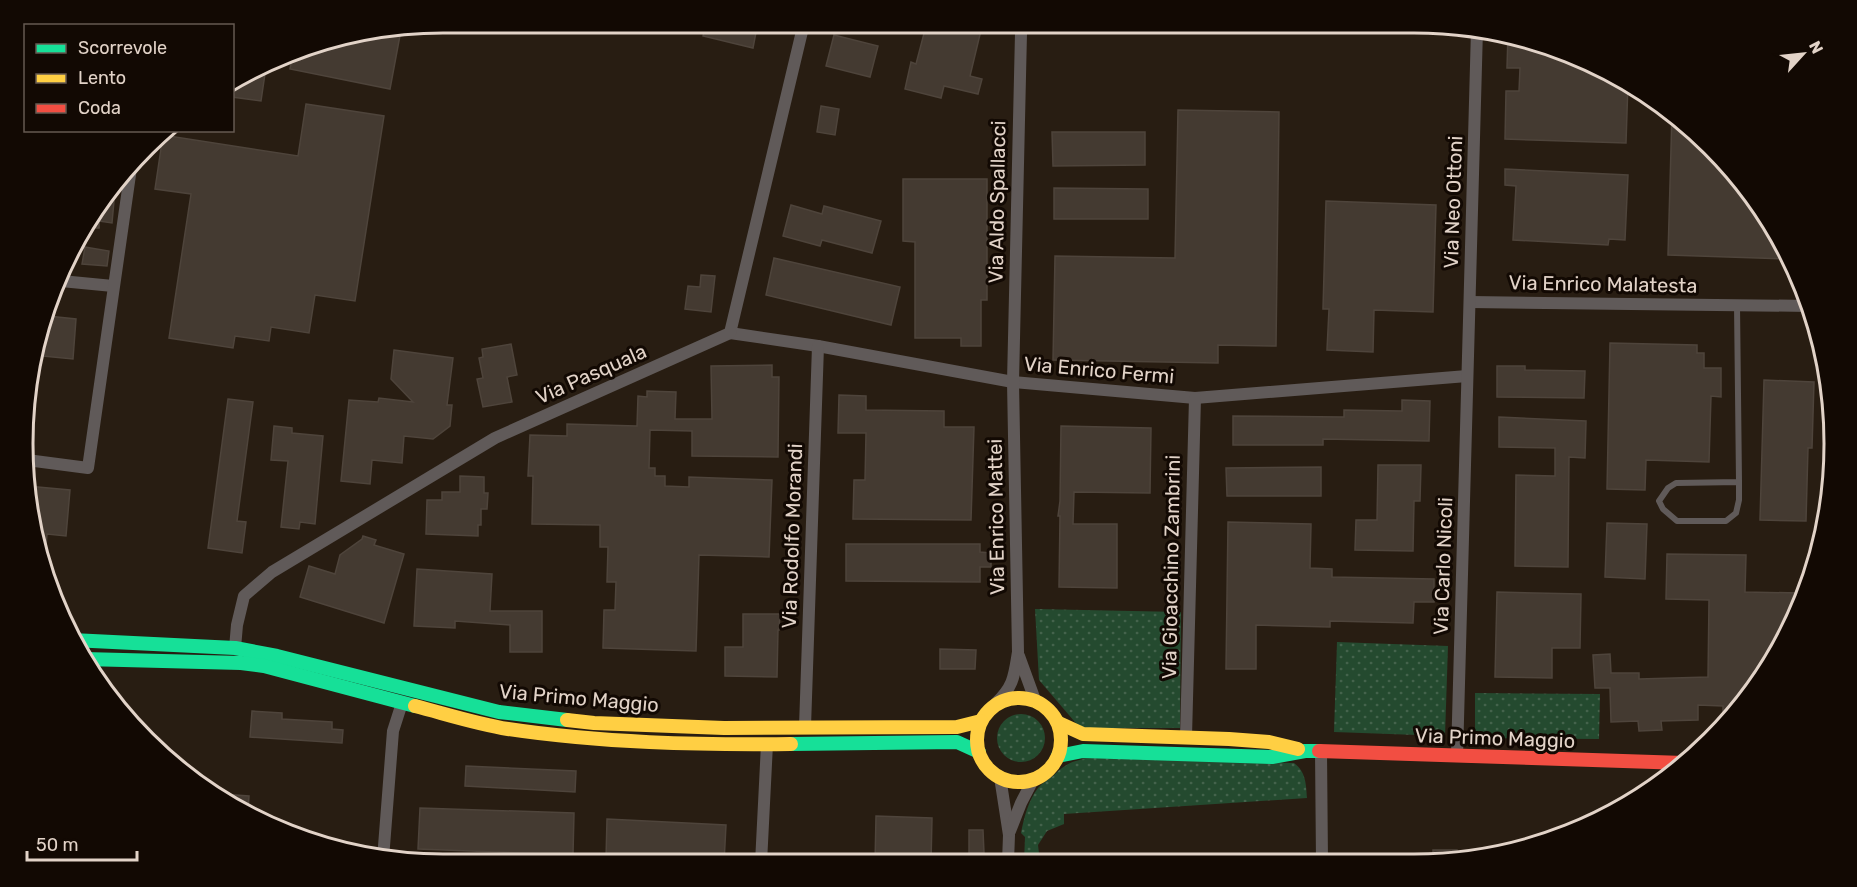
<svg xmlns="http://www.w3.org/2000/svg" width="1857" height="887" font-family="Rubik,sans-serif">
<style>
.grass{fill:url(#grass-dots)}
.building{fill:#443a31;stroke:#4e443b;stroke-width:1.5}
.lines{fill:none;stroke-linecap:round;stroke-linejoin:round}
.lane{stroke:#605a59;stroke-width:6}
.street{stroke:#605a59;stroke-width:12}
.fast{stroke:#16e098;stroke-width:14}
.slow{stroke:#ffcf43;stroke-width:14}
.jam{stroke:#f24e42;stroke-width:14}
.labels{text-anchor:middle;stroke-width:6;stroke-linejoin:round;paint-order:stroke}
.street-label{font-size:20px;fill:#e2d3c8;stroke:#120903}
.rim{fill:none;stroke:#e2d3c8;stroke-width:3}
</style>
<defs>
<pattern id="grass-dots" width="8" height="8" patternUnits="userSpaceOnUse" patternTransform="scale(1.5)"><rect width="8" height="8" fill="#244a2f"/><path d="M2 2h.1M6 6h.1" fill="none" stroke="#44634c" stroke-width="1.8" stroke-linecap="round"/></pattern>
</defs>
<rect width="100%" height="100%" fill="#281d12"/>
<g class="grass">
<path d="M1035 609 1181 612 1180 728H1080L1039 680Z"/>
<path d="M1337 642 1448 646 1445 736 1334 732Z"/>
<path d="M1475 693 1600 694 1599 739 1475 738Z"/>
<circle cx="1021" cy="738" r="24"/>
<path d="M1091 758 1294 763C1306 772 1306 784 1307 798L1064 814V824L1047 831 1038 845 1040 862H1024L1025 837 1021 833C1024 818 1028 801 1038 788 1042 783 1048 780 1053 776 1066 763 1074 760 1091 758Z"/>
</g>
<g class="building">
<path d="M706 22H758L753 48 703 36Z"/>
<path d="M927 22H983L970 76 982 79 978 94 944 86 941 98 905 89 911 62 916 64Z"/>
<path d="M401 30 390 89 290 69 293 53 308 45Z"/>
<path d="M1508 34 1575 55 1628 83 1626 143 1505 139 1506 91H1519L1520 68H1507Z"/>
<path d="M834 35 878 46 870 77 826 66Z"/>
<path d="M266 67 261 101 232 97V85Z"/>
<path d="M306 104 384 116 355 301 315 295 309 333 271 327 269 341 235 336 233 348 169 338 191 194 155 189 163 135 298 156Z"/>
<path d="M821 106 839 109 835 135 817 132Z"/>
<path d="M1178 110 1279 112 1276 346 1218 345V363L1053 360 1055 256 1175 258Z"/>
<path d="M1672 113 1711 146 1764 210 1790 259 1668 255Z"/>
<path d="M1052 132H1145V165L1053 166Z"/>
<path d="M1505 169 1628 175 1625 240 1609 239 1608 245 1513 240 1516 186 1505 185Z"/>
<path d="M903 179H987V300H981V346H961V338H915V242L903 241Z"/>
<path d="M1054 188 1148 189V219H1054Z"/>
<path d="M103 200 114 201 112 223 99 221V228H87L88 221Z"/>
<path d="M1326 201 1436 205 1433 312 1374 310 1373 352 1327 350 1329 309H1323Z"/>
<path d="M791 205 822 214 824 206 881 221 872 253 822 240 820 246 783 236Z"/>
<path d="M85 247 109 251 107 266 82 264Z"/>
<path d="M774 258 900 287 891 325 766 295Z"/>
<path d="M701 275 715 276 711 312 685 309 688 286 700 287Z"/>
<path d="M48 316 76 319 73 359 33 355Z"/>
<path d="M1610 343 1697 345V353H1704V368H1721V397L1711 396 1709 462 1646 460 1645 490 1607 489Z"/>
<path d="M511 344 517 375 507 377 512 402 483 407 477 379 483 378 479 358 483 357 482 349Z"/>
<path d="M394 350 453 358 447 405H452L450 426 433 439 404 436 402 463 372 460 370 484 341 481 349 400 378 402 379 398 413 402 391 379Z"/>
<path d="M772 365V377H779L778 457 692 456V431L650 430 649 468H655V476H665V486L689 487V477L772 480 769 557 699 555 696 651 603 648 604 610H615L616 582H607L608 547H600V525L532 524 533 476H528L530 435 567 436V424L637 426 638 396 647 397V391L676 392 675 419H712L711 366Z"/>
<path d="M1497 366H1525V370L1585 371 1584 398 1497 397Z"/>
<path d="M1764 380 1814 382 1812 448H1808L1806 521 1760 520Z"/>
<path d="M839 395 866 396V410L944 411V427H974L971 520 853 519 854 480H865L866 433H838Z"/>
<path d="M228 399 253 402 237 521 246 522 242 553 208 548Z"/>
<path d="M1402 400 1430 401 1429 441 1323 439V445H1233V416L1344 417V410L1402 411Z"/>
<path d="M1499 417 1586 421 1585 458 1569 457 1568 567 1515 566 1516 475 1555 476V448L1499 447Z"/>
<path d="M274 426 292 428V433L323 436 315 524 300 522 299 529 281 527 288 461 271 460Z"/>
<path d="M1061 426 1151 428 1150 493 1074 492 1073 524H1117V588L1059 587 1060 516H1058L1060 501Z"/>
<path d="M1378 465H1421L1420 501H1414L1413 551 1355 550 1356 520H1377Z"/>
<path d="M1321 467V496H1227L1226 468Z"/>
<path d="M460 476 484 477V493H488L487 509H481V525H478V536L426 534 427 500H442V492H460Z"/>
<path d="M27 486 70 490 66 536 47 534 45 558 26 499Z"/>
<path d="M1228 522 1311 524 1310 568 1332 569V577L1434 579V602H1414L1413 623 1330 621V627L1256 625V669H1226Z"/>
<path d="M1607 523 1647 524 1645 579 1605 577Z"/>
<path d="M363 536 376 540 374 545 404 554 384 623 300 597 309 566 335 574 340 555 362 539Z"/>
<path d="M846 544H980V552L991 553V567H980V582L846 581Z"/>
<path d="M1667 554 1746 555 1745 592 1798 593V612L1750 696H1740V700H1737V710L1723 724V706L1698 705V720L1661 721 1662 730 1639 731 1638 721 1611 722 1610 688H1595L1593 655 1610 654 1611 673H1639V679L1708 677 1709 600 1666 599Z"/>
<path d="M417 569 492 574 490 611H542V652H510V625L455 621V628L414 626Z"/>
<path d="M1497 592 1581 594 1580 648H1552V678L1495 677Z"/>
<path d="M743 614H780L779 630H778L777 677 725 676V647H743Z"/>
<path d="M940 649 976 650 975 669H940Z"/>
<path d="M252 711 282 713V719L332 722V729L343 730 342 743 250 737Z"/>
<path d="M466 766 576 771 575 792 465 786Z"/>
<path d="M221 794 249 796 248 811 241 807Z"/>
<path d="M420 808 574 813 573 855 418 849Z"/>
<path d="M876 816 932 818 931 863H875Z"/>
<path d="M607 819 726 825 724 863 606 859Z"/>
<path d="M969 830H983L984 853H969Z"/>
<rect x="1433" y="850" width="24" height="11"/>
</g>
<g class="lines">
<path class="lane" d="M1737 305 1739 482V500L1736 513 1726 521H1677L1663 509 1659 501 1668 488 1676 483 1739 482"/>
<g class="street">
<path d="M61 281 113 286"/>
<path d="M1470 302 1810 306"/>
<path d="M730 333 818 346 1013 382 1195 398 1467 376"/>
<path d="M27 460 88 468 132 161"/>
<path d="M235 648 237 625 244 596 272 572 495 438 730 333 804 23"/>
<path d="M1019 656 1035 700"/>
<path d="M996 703C1014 686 1014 676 1018 652L1013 382 1021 33 1022 23"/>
<path d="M805 727 818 346"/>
<path d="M1186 737 1195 398"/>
<path d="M1321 751 1322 861"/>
<path d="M1457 756 1477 29"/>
<path d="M1000 777 1009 835 1008 862"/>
<path d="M1010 831 1021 803 1033 780"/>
<path d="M383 859 393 731 402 703"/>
<path d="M761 863 767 744"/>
</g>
<g class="fast">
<path d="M72 640 235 648 277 656 499 712 567 720"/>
<path d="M84 659 241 663 264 666 415 706"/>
<path d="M791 744 957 742 979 752"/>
<path d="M1058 756 1083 751 1272 757 1305 751H1319"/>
</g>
<g class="slow">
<circle cx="1019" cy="740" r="42"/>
<path d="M415 706C446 714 477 724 508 729 601 743 698 745 791 744"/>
<path d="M567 720 594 723 724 728 957 727 981 721"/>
<path d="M1059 723 1083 734 1229 739 1269 742 1298 749"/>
</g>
<path class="jam" d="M1319 751 1684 763"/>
</g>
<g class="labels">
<g class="street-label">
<text transform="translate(997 202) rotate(-89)" y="7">Via Aldo Spallacci</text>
<text transform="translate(1453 202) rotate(-88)" y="7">Via Neo Ottoni</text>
<text transform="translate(1603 284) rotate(1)" y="7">Via Enrico Malatesta</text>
<text transform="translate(1099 370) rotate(5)" y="7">Via Enrico Fermi</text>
<text transform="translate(591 374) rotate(-24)" y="7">Via Pasquala</text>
<text transform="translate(996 517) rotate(-91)" y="7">Via Enrico Mattei</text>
<text transform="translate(792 536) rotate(-88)" y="7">Via Rodolfo Morandi</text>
<text transform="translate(1443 566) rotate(-88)" y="7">Via Carlo Nicoli</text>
<text transform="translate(1171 567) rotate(-89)" y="7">Via Gioacchino Zambrini</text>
<text transform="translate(579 698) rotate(5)" y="7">Via Primo Maggio</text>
<text transform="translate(1495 738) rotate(2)" y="7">Via Primo Maggio</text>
</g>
</g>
<path d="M0 0H1857V887H0ZM443 33H1414A410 410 0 0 1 1824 443V444A410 410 0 0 1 1414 854H443A410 410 0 0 1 33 444V443A410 410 0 0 1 443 33Z" fill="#120903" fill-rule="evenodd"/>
<path class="rim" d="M443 33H1414A410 410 0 0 1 1824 443V444A410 410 0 0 1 1414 854H443A410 410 0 0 1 33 444V443A410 410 0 0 1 443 33Z"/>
<rect x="24" y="24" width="210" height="108" fill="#120903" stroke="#655a52" stroke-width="1.5"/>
<rect x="36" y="44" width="30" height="9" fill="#16e098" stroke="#655a52" stroke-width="1.5"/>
<text x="78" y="54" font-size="18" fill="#e2d3c8">Scorrevole</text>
<rect x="36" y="74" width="30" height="9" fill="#ffcf43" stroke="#655a52" stroke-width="1.5"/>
<text x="78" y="84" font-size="18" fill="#e2d3c8">Lento</text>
<rect x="36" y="104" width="30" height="9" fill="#f24e42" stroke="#655a52" stroke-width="1.5"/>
<text x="78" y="114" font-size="18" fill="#e2d3c8">Coda</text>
<g transform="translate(1803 54) rotate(63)" stroke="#120903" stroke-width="4.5" paint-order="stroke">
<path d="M0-4.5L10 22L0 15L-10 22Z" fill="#e2d3c8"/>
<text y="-9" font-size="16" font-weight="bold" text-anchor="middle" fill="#e2d3c8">N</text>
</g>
<path d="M27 851v9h110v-9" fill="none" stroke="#e2d3c8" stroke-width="3"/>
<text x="36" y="851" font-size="18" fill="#e2d3c8" stroke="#120903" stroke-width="4.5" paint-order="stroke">50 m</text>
</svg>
